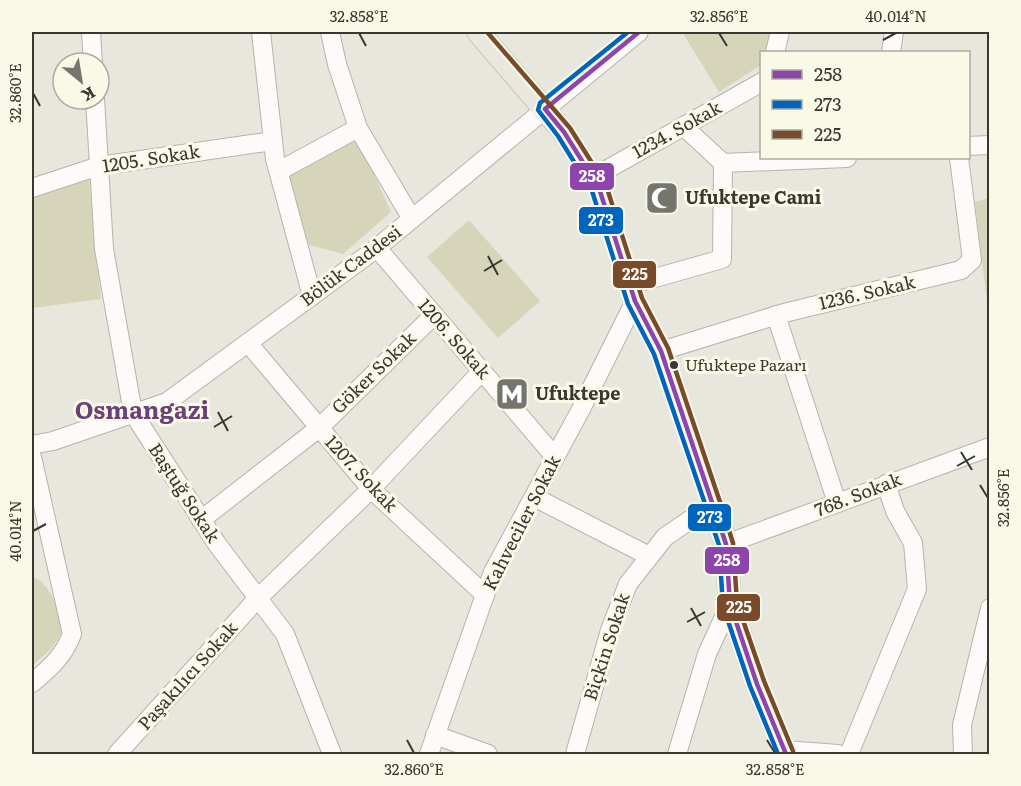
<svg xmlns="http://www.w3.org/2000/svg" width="1021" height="786" font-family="Literata,serif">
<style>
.green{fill:#d6d5ba}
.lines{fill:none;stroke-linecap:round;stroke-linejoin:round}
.minor-casing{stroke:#b4b4ac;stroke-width:20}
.major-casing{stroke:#c4c3be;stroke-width:24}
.minor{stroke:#fcfbfa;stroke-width:18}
.major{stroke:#e8e8df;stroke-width:22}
.bus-1-casing{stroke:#f9f9e7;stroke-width:9}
.bus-2-casing{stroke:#f9f9e7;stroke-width:9}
.bus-3-casing{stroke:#f9f9e7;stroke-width:9}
.bus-1{stroke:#8e44ad;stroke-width:4.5}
.bus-2{stroke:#0065bd;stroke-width:4.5}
.bus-3{stroke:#7a4b2a;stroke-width:4.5}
.ticks{fill:none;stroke:#383831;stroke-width:2}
.bus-dot{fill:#383831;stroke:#f9f9e7;stroke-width:2}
.labels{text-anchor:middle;stroke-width:6;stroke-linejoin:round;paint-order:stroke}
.bus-label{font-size:16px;fill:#383831;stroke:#f9f9e7;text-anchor:start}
.street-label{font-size:18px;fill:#383831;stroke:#f9f9e7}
.poi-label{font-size:18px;font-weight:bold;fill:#383831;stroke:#f9f9e7;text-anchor:start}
.district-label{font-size:24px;font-weight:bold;fill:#694078;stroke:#f9f9e7}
.line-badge{stroke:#f9f9e7;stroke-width:2}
.badge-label{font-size:16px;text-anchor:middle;font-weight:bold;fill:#fff}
.neatline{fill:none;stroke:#383831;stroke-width:2}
.ticks-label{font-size:15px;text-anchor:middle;fill:#383831}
</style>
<rect width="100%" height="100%" fill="#e8e7dd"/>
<g class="green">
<path d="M682 32H770L766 52H762L761 65 719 92Z"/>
<path d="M358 139 391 212 343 254 309 245 285 174Z"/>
<path d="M89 179 101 299 32 308V196Z"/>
<path d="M989 198H990L989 319 975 202Z"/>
<path d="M469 220 540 301 498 338 427 257Z"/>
<path d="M32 577C48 579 67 619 61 634 55 647 43 656 32 666Z"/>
</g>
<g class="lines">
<defs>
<g id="minor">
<path d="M91 32 93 63"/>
<path d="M261 32 275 159 312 296"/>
<path d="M330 32 337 64 358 128 412 219"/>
<path d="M775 52 780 32"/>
<path d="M891 52 894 32"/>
<path d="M95 99 104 249 133 413 217 544 285 634 332 754"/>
<path d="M683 126 723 163 847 158"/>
<path d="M968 146 990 145"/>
<path d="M279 171 358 128"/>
<path d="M592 178 762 82"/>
<path d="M32 188 99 166 273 141"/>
<path d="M377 248 555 457"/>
<path d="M630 285 722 259 723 163"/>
<path d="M776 315 837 503"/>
<path d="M248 343 371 489 485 595"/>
<path d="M661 351 784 313 961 270 972 260 959 158"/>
<path d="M32 445 53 441 167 402 373 251 639 32"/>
<path d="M32 457 72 634C64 656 49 669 32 683"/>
<path d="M534 497 649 556"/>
<path d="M201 520 319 428 434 315"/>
<path d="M726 544 990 447"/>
<path d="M435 735 488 754"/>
<path d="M785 750 838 754"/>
<path d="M117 754 258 598 371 489 482 371"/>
<path d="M429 754 493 572 580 411 635 301"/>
<path d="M575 754 610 630 628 584 665 537 713 504"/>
<path d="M677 754 707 654 730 604"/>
<path d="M849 754 917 589 913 543 895 511 886 484"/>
<path d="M963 754 962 725 990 608"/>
</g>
<path id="major" d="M478 32 564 132 599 188 635 301 661 351 713 504 726 544 730 604 757 684 786 754"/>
</defs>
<use href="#minor" class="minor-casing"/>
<use href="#major" class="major-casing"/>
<use href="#minor" class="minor"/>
<use href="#major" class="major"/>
<defs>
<path id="bus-1" d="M639 32 545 109 564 132 599 188 635 301 661 351 726 544 730 604 757 684 786 754"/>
<path id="bus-2" d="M628 32 540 103 538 110 558 136 592 191 628 304 654 354 719 545 723 606 750 686 778 754"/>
<path id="bus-3" d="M487 32 570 128 606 185 642 298 668 348 720 502 733 543 737 603 764 681 793 751"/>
</defs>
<use href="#bus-1" class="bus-1-casing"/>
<use href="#bus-2" class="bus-2-casing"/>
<use href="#bus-3" class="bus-3-casing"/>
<use href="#bus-1" class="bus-1"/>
<use href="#bus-2" class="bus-2"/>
<use href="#bus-3" class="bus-3"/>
</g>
<path class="ticks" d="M359 33 366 46M719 33 727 46M883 40 896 33M33 93 40 106M488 256 498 275M484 271 502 260M218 412 228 431M214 427 232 416M961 452 972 470M957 466 975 456M980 485 988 498M33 531 46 524M691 608 701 626M687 622 705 612M407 740 414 753M767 740 775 753"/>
<defs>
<symbol id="mosque-square" viewBox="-11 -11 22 22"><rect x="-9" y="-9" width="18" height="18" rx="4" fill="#76756d" stroke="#f9f9e7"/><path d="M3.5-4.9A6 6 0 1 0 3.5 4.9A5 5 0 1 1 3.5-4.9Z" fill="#fff"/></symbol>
<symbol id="metro-square" viewBox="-11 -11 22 22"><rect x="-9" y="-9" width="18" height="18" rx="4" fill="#76756d" stroke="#f9f9e7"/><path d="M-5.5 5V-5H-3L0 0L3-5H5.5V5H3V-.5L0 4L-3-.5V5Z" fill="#fff"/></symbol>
</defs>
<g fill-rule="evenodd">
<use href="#mosque-square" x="643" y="179" width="38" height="38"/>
<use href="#metro-square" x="493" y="375" width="38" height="38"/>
</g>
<circle class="bus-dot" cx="674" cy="365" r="5"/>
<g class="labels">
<g class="bus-label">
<text x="685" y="371">Ufuktepe Pazarı</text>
</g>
<g class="street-label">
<text transform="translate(677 130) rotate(-29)" y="6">1234. Sokak</text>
<text transform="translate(151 159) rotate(-9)" y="6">1205. Sokak</text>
<text transform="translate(351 266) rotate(-37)" y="6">Bölük Caddesi</text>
<text transform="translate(867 293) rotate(-13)" y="6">1236. Sokak</text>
<text transform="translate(454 339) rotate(49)" y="6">1206. Sokak</text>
<text transform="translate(374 373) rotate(-44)" y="6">Göker Sokak</text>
<text transform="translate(361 474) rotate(47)" y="6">1207. Sokak</text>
<text transform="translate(184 493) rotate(57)" y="6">Baştuğ Sokak</text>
<text transform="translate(858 495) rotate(-21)" y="6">768. Sokak</text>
<text transform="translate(522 523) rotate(-63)" y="6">Kahveciler Sokak</text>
<text transform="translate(607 647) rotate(-72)" y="6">Biçkin Sokak</text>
<text transform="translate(188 676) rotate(-48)" y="6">Paşakılıcı Sokak</text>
</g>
<g class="poi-label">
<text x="685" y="204">Ufuktepe Cami</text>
<text x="535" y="400">Ufuktepe</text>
</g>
<g class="district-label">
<text x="142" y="419">Osmangazi</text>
</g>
</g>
<g class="line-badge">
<rect x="569" y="162" width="46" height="29" rx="6" fill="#8e44ad"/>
<rect x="578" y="206" width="46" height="29" rx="6" fill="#0065bd"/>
<rect x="612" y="260" width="45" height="29" rx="6" fill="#7a4b2a"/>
<rect x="687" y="503" width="45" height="29" rx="6" fill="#0065bd"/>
<rect x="704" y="546" width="46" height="29" rx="6" fill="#8e44ad"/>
<rect x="716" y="593" width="45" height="29" rx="6" fill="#7a4b2a"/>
</g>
<g class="badge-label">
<text x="592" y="182">258</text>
<text x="601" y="226">273</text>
<text x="635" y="280">225</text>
<text x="710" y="523">273</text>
<text x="727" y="566">258</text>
<text x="739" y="613">225</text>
</g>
<rect width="1021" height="786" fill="none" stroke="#f9f9e7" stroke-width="66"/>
<rect x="760" y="51" width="210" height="108" fill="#f9f9e7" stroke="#acac9e" stroke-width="1.5"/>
<rect x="772" y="70" width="30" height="9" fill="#8e44ad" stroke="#acac9e" stroke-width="1.5"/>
<text x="814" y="81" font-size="18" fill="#383831">258</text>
<rect x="772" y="100" width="30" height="9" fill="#0065bd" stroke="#acac9e" stroke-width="1.5"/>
<text x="814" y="111" font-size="18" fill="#383831">273</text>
<rect x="772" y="130" width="30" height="9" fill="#7a4b2a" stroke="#acac9e" stroke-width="1.5"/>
<text x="814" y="141" font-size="18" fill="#383831">225</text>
<g transform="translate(81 81) rotate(150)"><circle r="28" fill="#f9f9e7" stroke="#acac9e" stroke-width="1.5"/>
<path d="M0-4.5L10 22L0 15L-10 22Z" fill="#76756d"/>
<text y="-9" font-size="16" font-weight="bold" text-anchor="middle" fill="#383831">K</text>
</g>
<rect x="33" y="33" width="955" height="720" class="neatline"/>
<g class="ticks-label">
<text x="359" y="22">32.858°E</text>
<text x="719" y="22">32.856°E</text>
<text x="896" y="22">40.014°N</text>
<text transform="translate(16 93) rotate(-90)" y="5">32.860°E</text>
<text transform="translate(1004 498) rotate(-90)" y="5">32.856°E</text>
<text transform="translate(16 531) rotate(-90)" y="5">40.014°N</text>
<text x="414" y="775">32.860°E</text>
<text x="775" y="775">32.858°E</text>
</g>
</svg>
